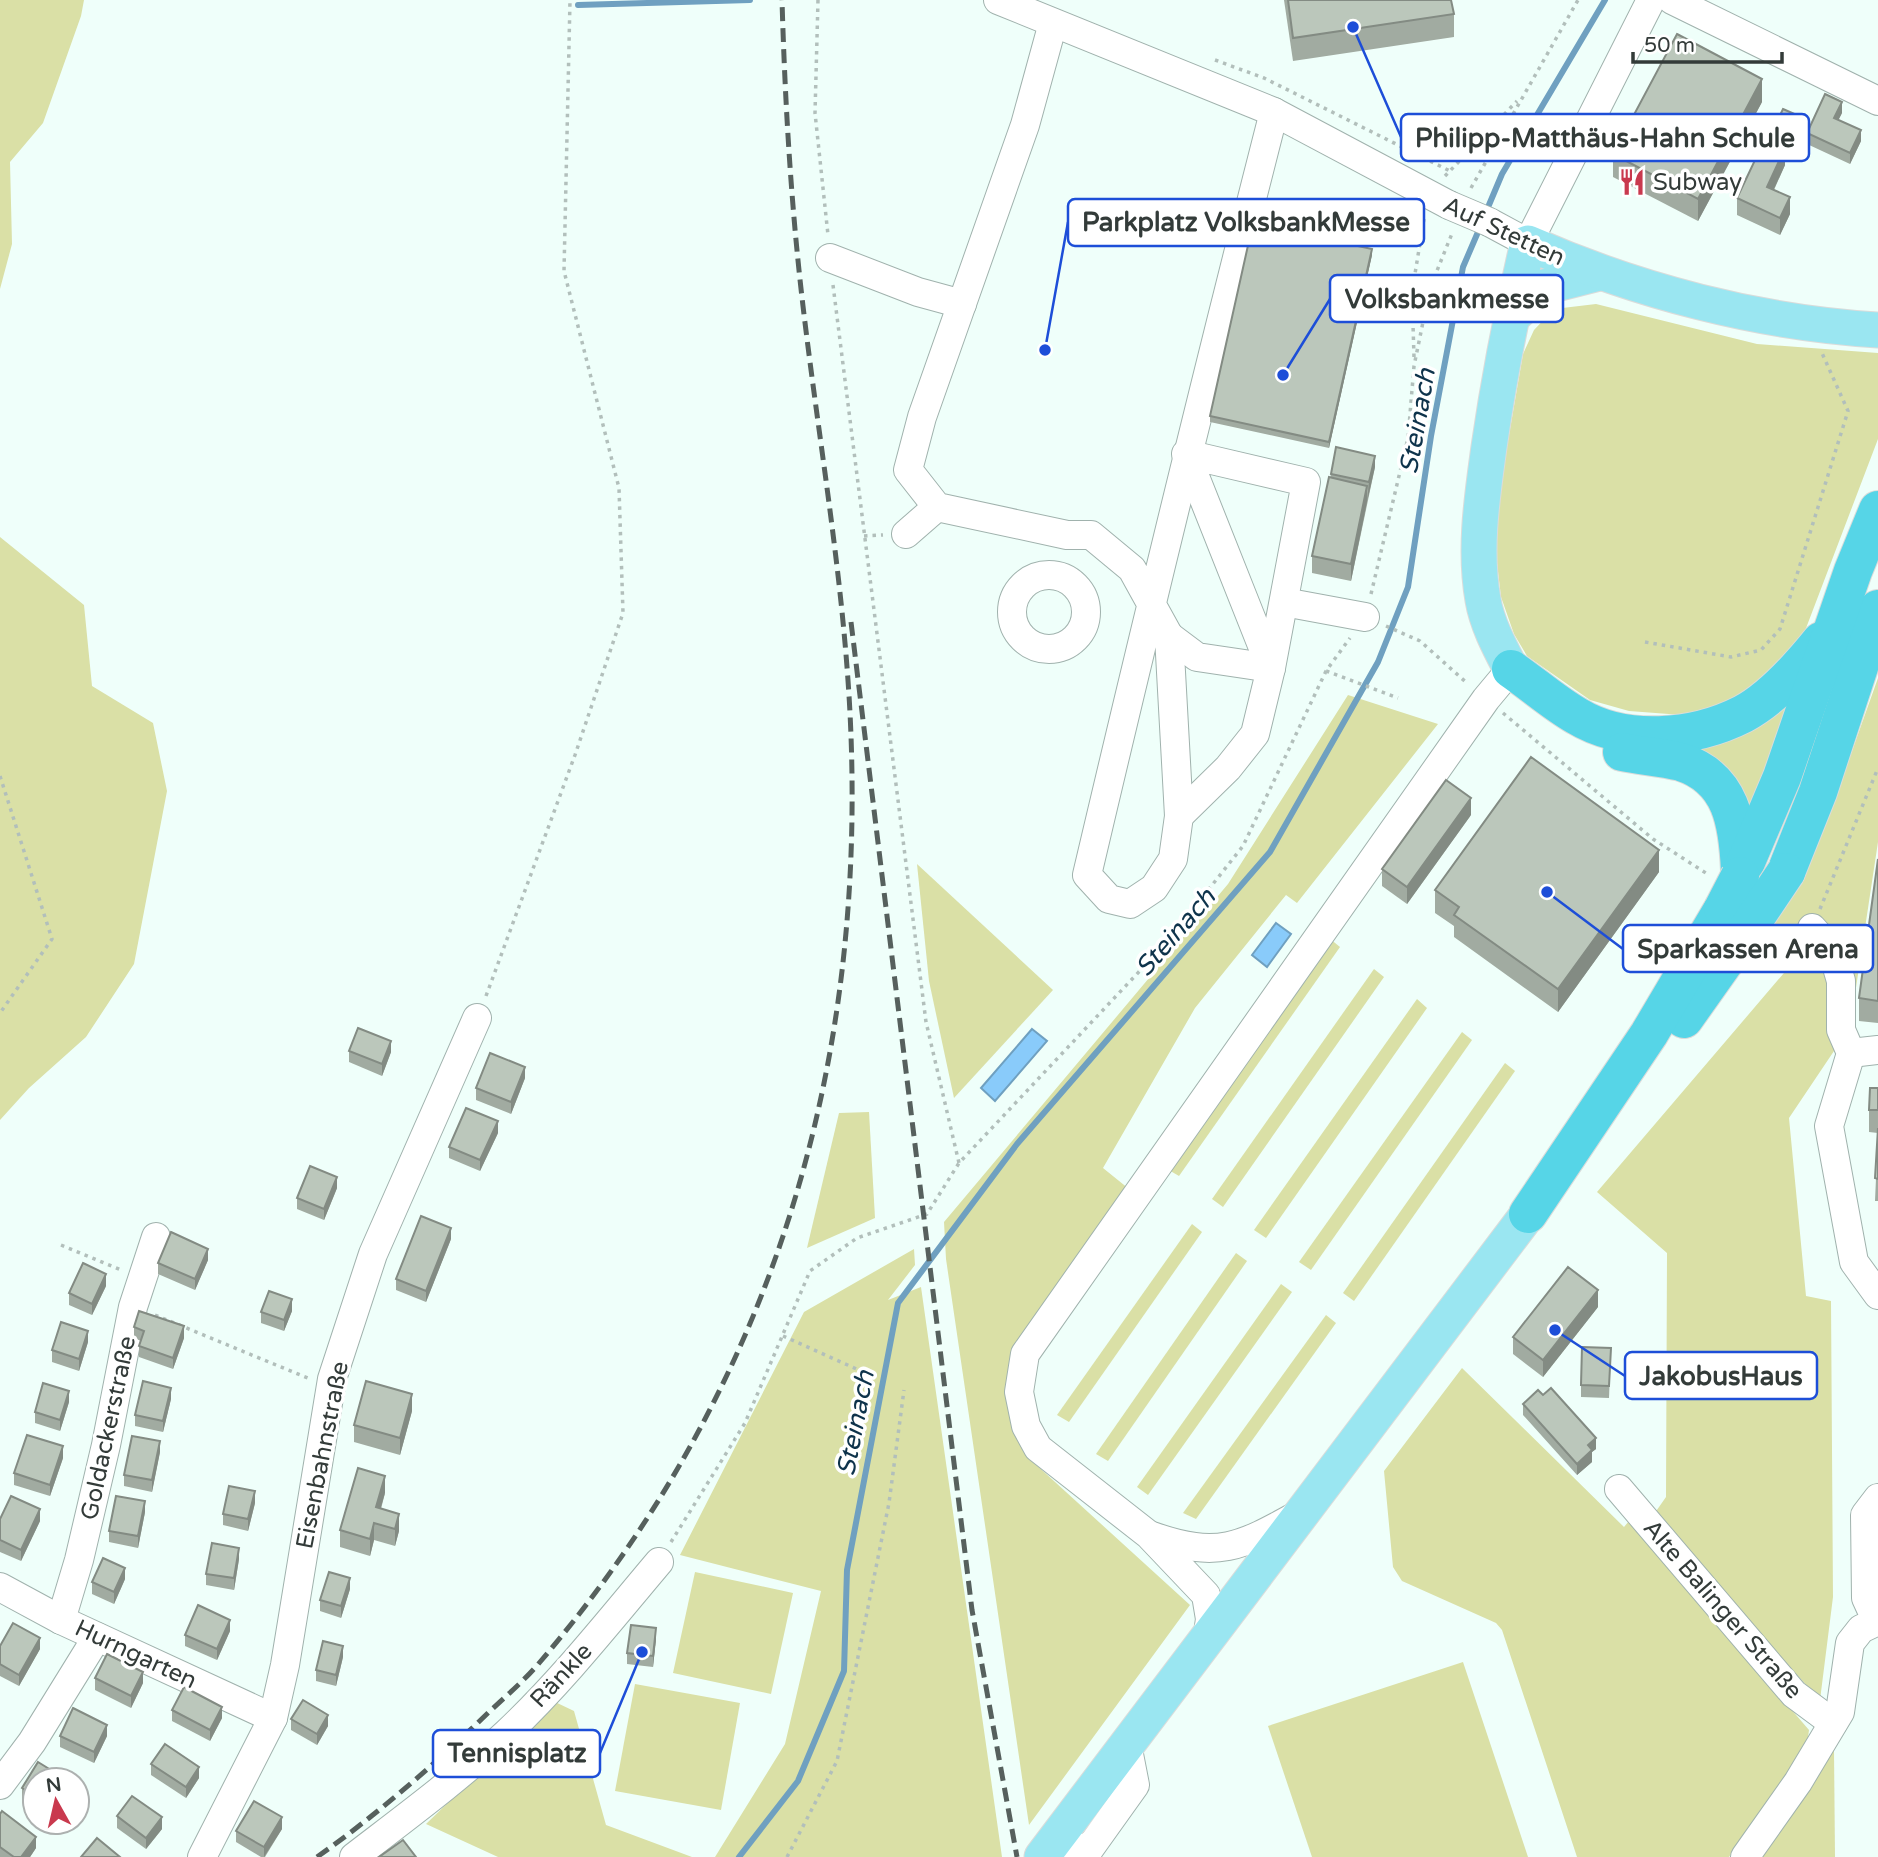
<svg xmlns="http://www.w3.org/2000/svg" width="1878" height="1857" font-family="'Varela Round',sans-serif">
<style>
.green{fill:#dae0a6}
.water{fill:#89cbfa;stroke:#6fa0c0;stroke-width:2}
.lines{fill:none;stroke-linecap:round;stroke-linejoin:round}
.stream{stroke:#6fa0c0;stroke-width:6}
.minor-casing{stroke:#a0b2ad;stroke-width:30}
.major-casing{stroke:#dadcdb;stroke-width:37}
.highway-casing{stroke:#dadcdb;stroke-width:40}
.path{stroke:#b2bfbb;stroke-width:3.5;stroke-dasharray:3.5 5;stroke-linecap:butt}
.minor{stroke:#fff;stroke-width:28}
.major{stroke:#9ae6f1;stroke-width:35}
.highway{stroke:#56d5e7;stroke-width:38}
.rail{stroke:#56605d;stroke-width:5;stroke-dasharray:14 7;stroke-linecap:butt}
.minor-bridge-casing{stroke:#a0b2ad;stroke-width:30;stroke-linecap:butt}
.highway-bridge-casing{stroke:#dadcdb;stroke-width:40;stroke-linecap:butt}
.minor-bridge{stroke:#fff;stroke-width:28}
.highway-bridge{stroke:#56d5e7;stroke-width:38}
.wall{fill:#a1aba1}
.shaded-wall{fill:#838b83}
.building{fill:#bbc7bb;stroke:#838b83;stroke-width:2}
.labels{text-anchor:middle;stroke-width:7;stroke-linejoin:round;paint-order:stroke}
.poi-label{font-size:24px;fill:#333b39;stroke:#fff;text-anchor:start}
.street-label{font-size:24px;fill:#333b39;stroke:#fff}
.water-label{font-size:26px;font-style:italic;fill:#0e334b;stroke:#fff}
.leader{fill:none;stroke:#1d4ed8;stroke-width:2.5}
.callout-dot{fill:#1d4ed8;stroke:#fff;stroke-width:2.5}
.callout{fill:#fff;stroke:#1d4ed8;stroke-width:2.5}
.callout-label{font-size:26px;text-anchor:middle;font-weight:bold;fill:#333b39}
</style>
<rect width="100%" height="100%" fill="#effffa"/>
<g class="green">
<path d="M0 0H84L81 16 43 123 10 162 12 244 0 289Z"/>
<path d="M1596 304 1757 344 1878 353V439L1792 665 1738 700 1682 715 1629 711 1590 700 1527 656 1514 634 1501 597 1495 546 1501 481 1523 354 1534 330 1554 309Z"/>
<path d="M0 537 84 605 92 686 153 723 167 791 134 964 86 1037 29 1088 0 1120Z"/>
<path d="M1878 678V842L1849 1034 1842 961 1768 920 1815 839 1852 751Z"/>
<path d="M1795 692 1749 820 1670 748Z"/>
<path d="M1348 695 1438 724 1297 903 1286 895 1195 1008 1103 1168 1129 1189 1062 1287 1012 1349 1013 1413 1032 1461 1190 1605 1029 1825 946 1259 944 1222 1228 884Z"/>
<path d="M917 864 1053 990 954 1098 929 981Z"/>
<path d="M1329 938 1340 947 1179 1176 1167 1169Z"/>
<path d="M1801 953 1829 972 1836 1048 1789 1118 1806 1296 1831 1301 1833 1597 1820 1700 1652 1517 1666 1497 1667 1253 1597 1192Z"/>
<path d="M1374 969 1384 977 1223 1207 1212 1199Z"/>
<path d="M1417 999 1427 1008 1266 1238 1254 1230Z"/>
<path d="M1462 1032 1472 1040 1311 1270 1299 1262Z"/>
<path d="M1505 1063 1515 1071 1354 1301 1343 1293Z"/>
<path d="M869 1112 875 1218 807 1248 839 1113Z"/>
<path d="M1192 1224 1202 1232 1069 1422 1057 1415Z"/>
<path d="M914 1249 915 1265 888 1300 921 1287 1002 1857H715L785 1744 821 1591 680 1555 804 1312Z"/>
<path d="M1236 1253 1247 1261 1108 1461 1096 1454Z"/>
<path d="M1281 1284 1292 1292 1148 1495 1137 1487Z"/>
<path d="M1326 1315 1336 1323 1196 1519 1183 1513Z"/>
<path d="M1462 1368 1624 1527 1629 1521 1809 1730 1807 1745 1729 1857H1577L1502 1630 1496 1623 1402 1581 1393 1567 1384 1471Z"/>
<path d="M695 1572 793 1593 771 1694 673 1673Z"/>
<path d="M1463 1662 1528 1857H1312L1268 1726Z"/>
<path d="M635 1684 740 1703 721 1810 615 1791Z"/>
<path d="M553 1701 574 1711 606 1825 692 1857H498L426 1824Z"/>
<path d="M1834 1750 1835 1857H1762Z"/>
</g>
<g class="water">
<path d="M1276 923 1291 934 1267 967 1252 955Z"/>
<path d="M1032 1029 1047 1041 995 1101 981 1088Z"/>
</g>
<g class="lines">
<g class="stream">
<path d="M578 5 750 0"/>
<path d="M1486 212 1502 174 1605 0"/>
<path d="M739 1857 798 1781 844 1671 847 1570 898 1303 1017 1144 1270 852 1378 662 1408 587 1431 436 1463 267 1481 225"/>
</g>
<defs>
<g id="minor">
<path d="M998 0 1274 112 1449 205"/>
<path d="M1672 0 1878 101"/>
<path d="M1053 23 1025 125 922 417 908 470 937 507 1067 535H1091L1132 569 1169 636 1179 816 1173 859 1154 888 1130 904 1109 899 1087 875C1147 620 1209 366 1274 112"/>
<path d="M1489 222 1528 243 1651 0"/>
<path d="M830 258 918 292 962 304"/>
<path d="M906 534 937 507"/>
<circle cx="1049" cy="612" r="37"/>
<path d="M1284 602 1365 617"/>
<path d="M1169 636 1197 657 1271 668"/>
<path d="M1179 816 1228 768 1255 734 1271 668 1306 482 1186 454 1271 668"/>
<path d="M1812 928 1832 950 1841 981V1030L1851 1053 1829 1126 1854 1262 1878 1295"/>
<path d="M1851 1053 1878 1050"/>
<path d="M1619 1489 1794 1694 1833 1723"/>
<path d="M1152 1536C1218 1559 1240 1547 1298 1515"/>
<path d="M0 1587 61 1620 273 1718"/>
<path d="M61 1620 79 1560 106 1445 133 1307 156 1237"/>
<path d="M1877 1622 1866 1598 1865 1515 1878 1498"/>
<path d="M1208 1633 1210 1619 1206 1595 1149 1535 1038 1448 1026 1426 1019 1392 1025 1354 1486 699 1511 669"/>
<path d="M0 1785 32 1742 97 1637"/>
<path d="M1049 1847 1090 1848 1135 1785 1127 1744"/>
<path d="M202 1857 273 1718 285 1665 332 1379 373 1254 477 1018"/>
<path d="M354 1857C406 1817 459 1778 507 1733 563 1680 610 1620 659 1562"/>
<path d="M1745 1857 1798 1782 1840 1712 1850 1643 1861 1629 1878 1621"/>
</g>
<g id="major">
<path d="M1510 319 1544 287 1599 273"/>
<path d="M1511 669C1500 648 1487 624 1483 600 1474 549 1482 498 1489 447 1499 378 1512 311 1528 243 1637 291 1759 323 1878 330"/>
<path d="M1042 1857 1528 1214"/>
</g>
<g id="highway">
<path d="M1511 669C1533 684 1554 703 1577 716 1625 745 1694 739 1743 714 1773 698 1800 667 1821 641"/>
<path d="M1622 752C1641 756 1662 757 1681 762 1732 778 1738 824 1740 871"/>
<path d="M1786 872 1818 792 1878 609"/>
<path d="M1740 876 1782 777 1853 571 1878 510"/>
<path d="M1684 1019 1747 930"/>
<path d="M1528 1214 1649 1034 1723 909"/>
</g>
</defs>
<use href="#minor" class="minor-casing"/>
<use href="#major" class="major-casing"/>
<use href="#highway" class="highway-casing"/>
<g class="path">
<path d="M818 0 815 113 828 235"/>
<path d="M1215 60 1264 78 1450 171"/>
<path d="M1445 176 1517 101"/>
<path d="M1471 188 1578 0"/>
<path d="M833 285 926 1022 959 1163"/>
<path d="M1414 357 1412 292 1424 219"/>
<path d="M864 536 883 535"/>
<path d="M1371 594 1408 438 1414 366 1430 288 1453 231"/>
<path d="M1386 626 1420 641 1468 684"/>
<path d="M1645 642 1731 657 1761 650 1780 629 1848 411 1822 353"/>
<path d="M1326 671 1398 698"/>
<path d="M1503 713 1653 839 1709 875"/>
<path d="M0 776 52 939 0 1013"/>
<path d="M1820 909 1878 768"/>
<path d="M486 996 575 755 623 613 619 488 564 271 570 0"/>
<path d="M61 1245 121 1270"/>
<path d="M155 1315 310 1379"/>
<path d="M783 1336 861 1371"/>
<path d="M671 1542 745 1423 810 1271 857 1238 927 1214 959 1163 1167 942 1243 846 1326 671 1350 638"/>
<path d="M787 1857 837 1761 889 1503 904 1390"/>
</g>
<use href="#minor" class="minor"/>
<use href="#major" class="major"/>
<use href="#highway" class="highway"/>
<g class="rail">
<path d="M851 622 972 1610 1017 1857"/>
<path d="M317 1857C378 1814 435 1764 489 1712 506 1696 525 1680 540 1662 772 1390 868 1068 850 713 843 577 819 442 803 306 791 205 785 102 782 0"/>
</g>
<defs>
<path id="minor-bridge" d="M1449 205 1489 222"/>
<g id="highway-bridge">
<path d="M1723 909 1740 876"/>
<path d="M1747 930 1786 872"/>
</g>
</defs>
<use href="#minor-bridge" class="minor-bridge-casing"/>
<use href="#highway-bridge" class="highway-bridge-casing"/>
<use href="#minor-bridge" class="minor-bridge"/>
<use href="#highway-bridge" class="highway-bridge"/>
</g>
<g class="wall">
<path d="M1284 0H1451L1454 14V37L1293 61Z"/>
<path d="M1762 102 1698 221 1613 177V154Z"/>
<path d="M1842 113 1838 120 1861 141 1850 164 1807 144V133Z"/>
<path d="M1806 131 1792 160 1785 157V165L1774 190 1790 214 1780 235 1737 215V198L1769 140V138Z"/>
<path d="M1260 224H1304L1302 234 1372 255 1329 448 1210 422V416Z"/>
<path d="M1375 467 1351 581 1312 573V556L1331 474Z"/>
<path d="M1471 815 1407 904 1382 886V869Z"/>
<path d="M1878 859V1023L1859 1021V998Z"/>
<path d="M1659 872 1558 1012 1454 937V926L1435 913V890Z"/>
<path d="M349 1051 391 1052 382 1076 349 1062Z"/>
<path d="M525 1078 511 1114 476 1100V1088Z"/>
<path d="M1878 1088V1201H1875L1878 1133 1869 1132V1110Z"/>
<path d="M498 1133 480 1171 449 1158V1147Z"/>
<path d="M337 1188 324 1220 297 1209V1198Z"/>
<path d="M451 1239 426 1302 396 1290V1279Z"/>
<path d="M208 1260 195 1290 158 1274V1263Z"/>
<path d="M106 1286 92 1315 69 1305V1293Z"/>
<path d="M1598 1307 1543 1377 1513 1354V1337Z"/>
<path d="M292 1311 284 1331 261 1323V1312Z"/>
<path d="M134 1327 184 1338 173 1369 139 1357V1346L141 1341 134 1338Z"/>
<path d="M88 1342 79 1371 52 1362V1350Z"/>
<path d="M1611 1348 1609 1398 1581 1397V1385Z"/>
<path d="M171 1399 163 1432 135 1426V1415Z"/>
<path d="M69 1402 60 1431 35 1423V1412Z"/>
<path d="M1523 1404 1596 1449 1592 1452V1462L1577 1475 1523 1415Z"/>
<path d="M412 1411 400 1455 354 1442V1425Z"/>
<path d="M160 1452 152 1492 124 1486V1475Z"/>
<path d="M63 1458 50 1496 14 1485V1473Z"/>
<path d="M385 1493 381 1509 399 1531 395 1546 374 1540 370 1556 340 1547V1530Z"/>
<path d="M255 1503 248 1531 223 1525V1514Z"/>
<path d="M145 1512 138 1548 109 1542V1531Z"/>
<path d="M0 1519 40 1521 21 1561 0 1552Z"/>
<path d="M239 1559 234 1590 206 1585V1574Z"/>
<path d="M125 1579 114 1604 92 1594V1582Z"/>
<path d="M350 1589 341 1618 320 1611V1600Z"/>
<path d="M230 1631 217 1660 185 1646V1635Z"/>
<path d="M656 1639 653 1667 627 1664V1653Z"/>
<path d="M0 1646 40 1649 19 1686 0 1676Z"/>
<path d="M343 1657 336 1686 316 1681V1670Z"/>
<path d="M95 1678 143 1683 131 1708 95 1690Z"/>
<path d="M172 1710 222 1718 210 1741 172 1721Z"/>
<path d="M291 1719 328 1726 317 1745 291 1730Z"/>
<path d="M60 1736H107L94 1763 60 1747Z"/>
<path d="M151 1764 199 1778 186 1798 151 1775Z"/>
<path d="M35 1780V1807L22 1800V1788Z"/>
<path d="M0 1814 36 1848 30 1857H0Z"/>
<path d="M117 1816 162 1829 146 1849 117 1828Z"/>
<path d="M282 1829 265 1857H261L236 1842V1831Z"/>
</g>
<g class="shaded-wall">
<path d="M1762 79V102L1698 221V199Z"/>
<path d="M1842 102V113L1834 129V118Z"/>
<path d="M1806 119V131L1792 160V149Z"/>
<path d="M1861 130V141L1850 164V153Z"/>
<path d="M1785 148V165L1767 204V187Z"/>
<path d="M1790 197V214L1780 235V218Z"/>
<path d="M1372 249V255L1329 448V442Z"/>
<path d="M1375 456V467L1367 502 1369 482Z"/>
<path d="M1367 486V502L1351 581V564Z"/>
<path d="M1471 798V815L1407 904V887Z"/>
<path d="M1659 850V872L1558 1012V989Z"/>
<path d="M391 1041V1052L382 1076V1064Z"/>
<path d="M525 1067V1078L511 1114V1102Z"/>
<path d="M498 1121V1133L480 1171V1160Z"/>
<path d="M337 1177V1188L324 1220V1209Z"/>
<path d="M451 1228V1239L426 1302V1291Z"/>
<path d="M208 1249V1260L195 1290V1279Z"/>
<path d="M106 1274V1286L92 1315V1304Z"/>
<path d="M1598 1290V1307L1543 1377V1360Z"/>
<path d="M292 1299V1311L284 1331V1320Z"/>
<path d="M184 1326V1338L173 1369V1358Z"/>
<path d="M88 1331V1342L79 1371V1359Z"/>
<path d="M171 1388V1399L163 1432V1421Z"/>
<path d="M69 1391V1402L60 1431V1420Z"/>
<path d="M412 1394V1411L400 1455V1438Z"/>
<path d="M1596 1438V1449L1592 1452V1462L1577 1475V1464L1588 1445Z"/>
<path d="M160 1441V1452L152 1492V1480Z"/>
<path d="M63 1446V1458L50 1496V1485Z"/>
<path d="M385 1476V1493L376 1524V1507Z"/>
<path d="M255 1491V1503L248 1531V1519Z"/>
<path d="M145 1501V1512L138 1548V1536Z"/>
<path d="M40 1509V1521L21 1561V1550Z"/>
<path d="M399 1514V1531L395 1546V1529Z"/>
<path d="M374 1523V1540L370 1556V1539Z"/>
<path d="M239 1548V1559L234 1590V1578Z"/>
<path d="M125 1568V1579L114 1604V1592Z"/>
<path d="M350 1578V1589L341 1618V1606Z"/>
<path d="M230 1620V1631L217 1660V1649Z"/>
<path d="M656 1628V1639L653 1667V1656Z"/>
<path d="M40 1638V1649L19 1686V1675Z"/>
<path d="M343 1646V1657L336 1686V1675Z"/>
<path d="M143 1672V1683L131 1708V1696Z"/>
<path d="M222 1707V1718L210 1741V1730Z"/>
<path d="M328 1715V1726L317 1745V1734Z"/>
<path d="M107 1725V1736L94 1763V1752Z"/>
<path d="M199 1767V1778L186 1798V1787Z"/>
<path d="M162 1817V1829L146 1849V1838Z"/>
<path d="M282 1817V1829L264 1857V1847Z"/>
<path d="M36 1837V1848L30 1857H21Z"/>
</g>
<g class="building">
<path d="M1288 0H1451L1454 14 1293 38Z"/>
<path d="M1677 34 1762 79 1698 199 1613 154Z"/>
<path d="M1825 94 1842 102 1834 118 1861 130 1850 153 1807 133Z"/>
<path d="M1783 109 1806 119 1792 149 1769 138Z"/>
<path d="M1765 139 1785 148 1767 187 1790 197 1780 218 1737 198Z"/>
<path d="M1263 210 1304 218 1301 234 1372 249 1329 442 1210 416 1253 223 1260 224Z"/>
<path d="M1336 447 1375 456 1369 482 1331 474Z"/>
<path d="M1329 477 1367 486 1351 564 1312 556Z"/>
<path d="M1531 757 1659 850 1558 989 1454 915 1459 907 1435 890Z"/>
<path d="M1446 780 1471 798 1407 887 1382 869Z"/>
<path d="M1878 859V1001L1859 998Z"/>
<path d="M358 1028 391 1041 382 1064 349 1051Z"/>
<path d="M490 1053 525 1067 511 1102 476 1088Z"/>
<path d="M1870 1088H1878V1110H1869Z"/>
<path d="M466 1108 498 1121 480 1160 449 1147Z"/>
<path d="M1878 1128V1179L1875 1178Z"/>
<path d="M310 1166 337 1177 324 1209 297 1198Z"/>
<path d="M421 1216 451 1228 426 1291 396 1279Z"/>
<path d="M171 1232 208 1249 195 1279 158 1263Z"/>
<path d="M83 1263 106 1274 92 1304 69 1293Z"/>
<path d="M1568 1267 1598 1290 1543 1360 1513 1337Z"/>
<path d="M269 1291 292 1299 284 1320 261 1312Z"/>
<path d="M139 1311 184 1326 173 1358 139 1346 144 1331 134 1327Z"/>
<path d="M61 1322 88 1331 79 1359 52 1350Z"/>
<path d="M1582 1347 1611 1348 1609 1386 1581 1385Z"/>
<path d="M143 1381 171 1388 163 1421 135 1415Z"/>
<path d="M366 1381 412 1394 400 1438 354 1425Z"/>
<path d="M43 1383 69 1391 60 1420 35 1412Z"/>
<path d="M1551 1388 1596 1438 1588 1445 1592 1450 1577 1464 1523 1404 1538 1390 1543 1395Z"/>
<path d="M27 1435 63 1446 50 1485 14 1473Z"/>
<path d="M132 1436 160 1441 152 1480 124 1475Z"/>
<path d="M358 1468 385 1476 376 1507 399 1514 395 1529 374 1523 370 1539 340 1530Z"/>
<path d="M229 1486 255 1491 248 1519 223 1514Z"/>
<path d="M11 1496 40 1509 21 1550 0 1540V1519Z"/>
<path d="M116 1496 145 1501 138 1536 109 1531Z"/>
<path d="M212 1543 239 1548 234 1578 206 1574Z"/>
<path d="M103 1558 125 1568 114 1592 92 1582Z"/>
<path d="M329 1572 350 1578 341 1606 320 1600Z"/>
<path d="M198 1605 230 1620 217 1649 185 1635Z"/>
<path d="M13 1623 40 1638 19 1675 0 1664V1646Z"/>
<path d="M631 1625 656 1628 653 1656 627 1653Z"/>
<path d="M323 1641 343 1646 336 1675 316 1670Z"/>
<path d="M107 1654 143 1672 131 1696 95 1678Z"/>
<path d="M184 1687 222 1707 210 1730 172 1710Z"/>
<path d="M303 1700 328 1715 317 1734 291 1719Z"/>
<path d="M73 1708 107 1725 94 1752 60 1736Z"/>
<path d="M165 1744 199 1767 186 1787 151 1764Z"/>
<path d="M38 1762 67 1780H35V1796L22 1788Z"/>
<path d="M132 1796 162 1817 146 1838 117 1816Z"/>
<path d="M254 1801 282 1817 264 1847 236 1831Z"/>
<path d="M2 1811 36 1837 21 1857H14L0 1847V1814Z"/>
<path d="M97 1838 120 1857H81Z"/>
<path d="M403 1840 416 1857H379Z"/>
</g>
<defs>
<symbol id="restaurant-bare" viewBox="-9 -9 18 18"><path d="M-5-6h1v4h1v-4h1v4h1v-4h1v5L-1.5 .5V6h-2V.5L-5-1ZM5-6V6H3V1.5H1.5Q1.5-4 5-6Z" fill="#c9394e" stroke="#fff" stroke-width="2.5" paint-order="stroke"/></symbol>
</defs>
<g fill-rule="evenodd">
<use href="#restaurant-bare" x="1613" y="163" width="38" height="38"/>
</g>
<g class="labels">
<g class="poi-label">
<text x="1653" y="190">Subway</text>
</g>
<g class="street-label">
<text transform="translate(1504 231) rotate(25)" y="8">Auf Stetten</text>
<text transform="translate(108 1428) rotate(-78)" y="8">Goldackerstraße</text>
<text transform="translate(322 1455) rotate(-79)" y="8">Eisenbahnstraße</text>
<text transform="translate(1723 1609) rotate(49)" y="8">Alte Balinger Straße</text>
<text transform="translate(136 1654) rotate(25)" y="8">Hurngarten</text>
<text transform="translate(561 1675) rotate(-47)" y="8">Ränkle</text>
</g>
<g class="water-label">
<text transform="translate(1417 421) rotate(-80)" y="9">Steinach</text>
<text transform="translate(1175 932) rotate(-49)" y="9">Steinach</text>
<text transform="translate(855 1423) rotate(-79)" y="9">Steinach</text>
</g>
</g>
<path class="leader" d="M1353 27L1401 137M1045 350L1068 222M1283 375L1330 299M1547 892L1623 949M1555 1330L1625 1376M642 1652L600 1753"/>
<g class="callout-dot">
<circle cx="1353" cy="27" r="7"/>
<circle cx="1045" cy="350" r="7"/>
<circle cx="1283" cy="375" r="7"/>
<circle cx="1547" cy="892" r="7"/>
<circle cx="1555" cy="1330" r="7"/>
<circle cx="642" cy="1652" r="7"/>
</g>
<g class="callout">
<rect x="1401" y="114" width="408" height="47" rx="7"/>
<rect x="1068" y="199" width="356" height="47" rx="7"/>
<rect x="1330" y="275" width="233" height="47" rx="7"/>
<rect x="1623" y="925" width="250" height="47" rx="7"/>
<rect x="1625" y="1352" width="192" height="47" rx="7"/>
<rect x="433" y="1730" width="167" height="47" rx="7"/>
</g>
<g class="callout-label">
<text x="1605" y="147">Philipp-Matthäus-Hahn Schule</text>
<text x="1246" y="231">Parkplatz VolksbankMesse</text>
<text x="1447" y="308">Volksbankmesse</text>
<text x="1748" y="958">Sparkassen Arena</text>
<text x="1721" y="1385">JakobusHaus</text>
<text x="517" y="1762">Tennisplatz</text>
</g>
<g transform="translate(56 1801) rotate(352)"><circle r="33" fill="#ffffff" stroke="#adb1b0" stroke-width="2"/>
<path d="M0-5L12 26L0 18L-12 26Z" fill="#c9394e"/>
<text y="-10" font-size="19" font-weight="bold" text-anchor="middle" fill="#333b39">N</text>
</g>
<path d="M1633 52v10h149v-10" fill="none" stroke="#333b39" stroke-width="3.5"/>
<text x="1644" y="52" font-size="21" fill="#333b39" stroke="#ffffff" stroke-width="5" paint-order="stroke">50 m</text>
</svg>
